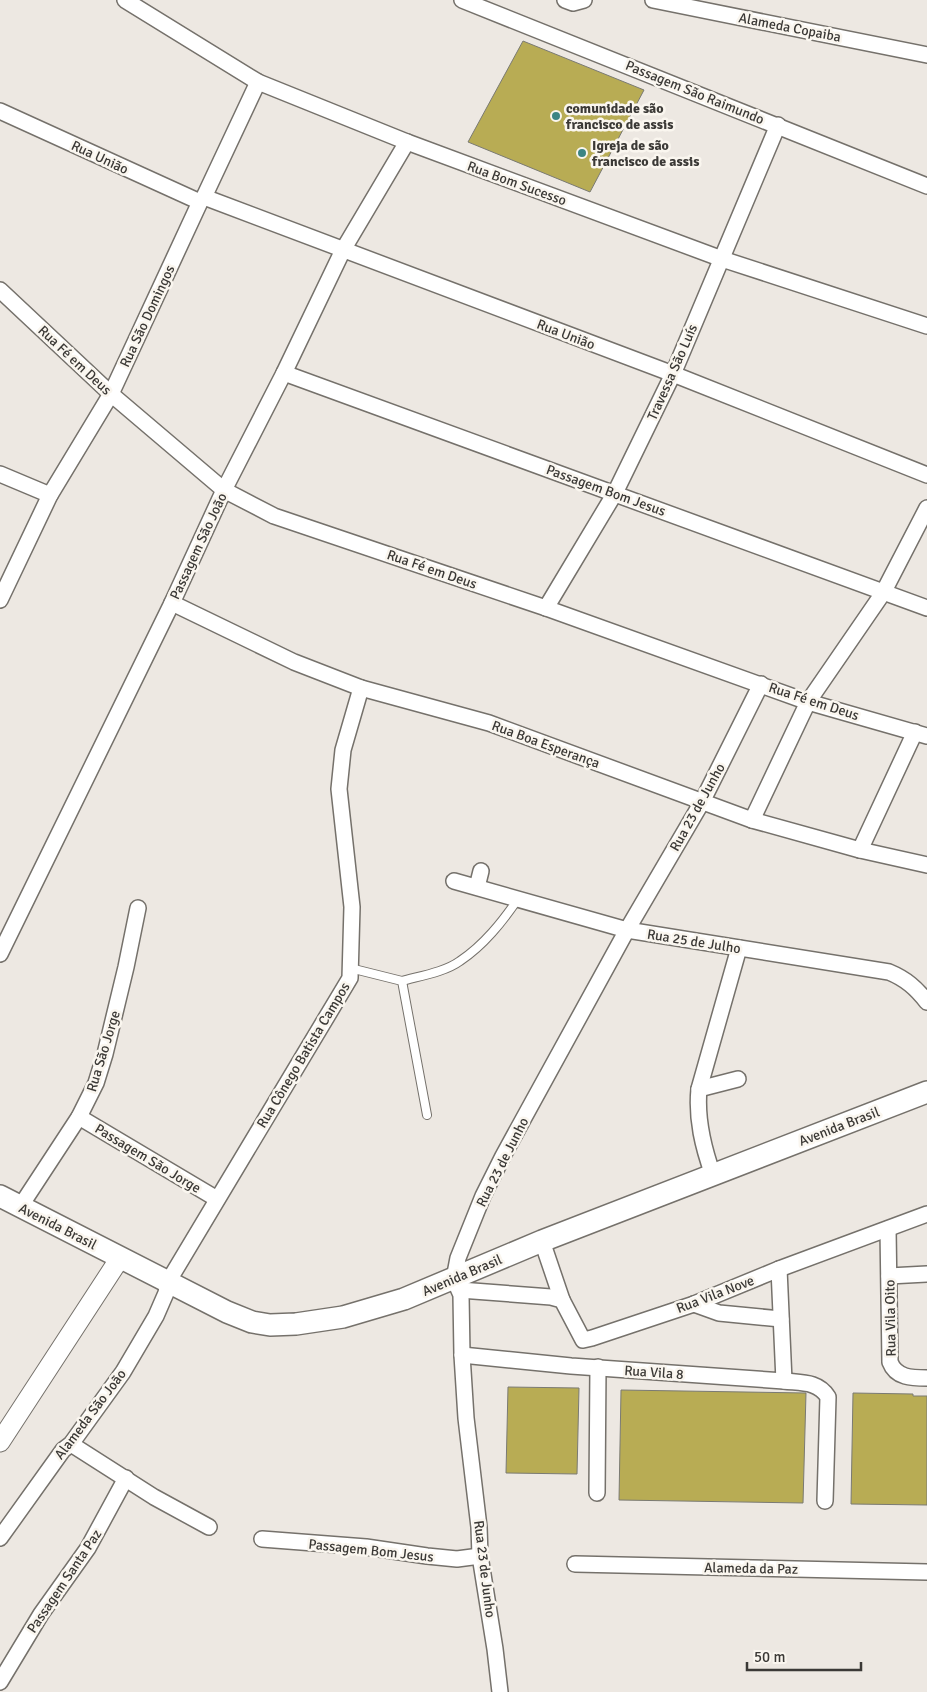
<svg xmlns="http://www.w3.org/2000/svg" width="927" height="1692" font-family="Signika,sans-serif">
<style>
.building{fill:#b8ac54;stroke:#7a7a73}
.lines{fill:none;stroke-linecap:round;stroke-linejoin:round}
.service-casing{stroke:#75716b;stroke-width:10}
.minor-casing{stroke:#75716b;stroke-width:18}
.tertiary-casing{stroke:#75716b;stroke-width:21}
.secondary-casing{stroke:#75716b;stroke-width:24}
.service{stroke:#fff;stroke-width:8}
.minor{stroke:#fff;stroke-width:15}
.tertiary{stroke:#fff;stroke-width:19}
.secondary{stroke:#fff;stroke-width:21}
.poi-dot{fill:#3c8584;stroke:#faf6ef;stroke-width:2}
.labels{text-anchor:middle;stroke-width:5;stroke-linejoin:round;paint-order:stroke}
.street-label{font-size:14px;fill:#3b3936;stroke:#faf6ef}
.poi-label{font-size:14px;font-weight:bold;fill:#3b3936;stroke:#faf6ef;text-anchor:start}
</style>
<rect width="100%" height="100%" fill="#ede8e2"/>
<g class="building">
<path d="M523 41 644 90 590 192 468 142Z"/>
<path d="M508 1387 579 1388 577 1474 506 1473Z"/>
<path d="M621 1390 806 1393 803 1503 619 1500Z"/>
<path d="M853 1393 913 1394V1396H927V1505L851 1504Z"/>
</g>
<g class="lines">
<defs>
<g id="service">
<path d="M350 968 402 981 427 1115"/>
<path d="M402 981C420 976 445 972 460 961 484 945 502 922 518 899"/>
</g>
<g id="minor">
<path d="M125 0 258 82 407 142 722 259 927 326"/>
<path d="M462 0 927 186"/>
<path d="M565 0 573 3 584 0"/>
<path d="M653 0 927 55"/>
<path d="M0 111 200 202"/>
<path d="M204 197 673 374 927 475"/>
<path d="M0 290 111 394 224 490 274 516 546 608 808 702 927 736"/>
<path d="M284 373 927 608"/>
<path d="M0 474 50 495"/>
<path d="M0 600 50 495 111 394 200 202 204 197 258 82"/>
<path d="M172 603 294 662 361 688 489 723 752 820 860 850 927 865"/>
<path d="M546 608 615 493 673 374 778 125"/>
<path d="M752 820 808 702 883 593 927 508"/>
<path d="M860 850 915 732"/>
<path d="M454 881 627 930 889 972C906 979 916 988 927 1002"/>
<path d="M477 887 481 871"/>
<path d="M0 954 172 603 224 490 284 373 343 250 407 142"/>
<path d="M699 1089 738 1079"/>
<path d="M79 1117 217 1199"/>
<path d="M713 1175C703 1147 696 1119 699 1089L739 948"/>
<path d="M20 1207 79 1117 96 1083 105 1054 126 967 138 908"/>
<path d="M888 1229 890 1362C896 1378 912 1378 927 1378"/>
<path d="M542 1241 562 1300"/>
<path d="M889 1276 927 1274"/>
<path d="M460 1290 551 1297 562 1300 583 1340 592 1338 694 1304 779 1269 927 1214"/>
<path d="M694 1304 719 1313 781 1319"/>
<path d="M462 1355 571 1366 784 1381 779 1269"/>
<path d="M784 1381C801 1383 818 1381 828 1397L825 1501"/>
<path d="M71 1444 154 1497 209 1527"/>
<path d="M597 1493 598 1367"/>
<path d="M0 1538 63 1450 71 1444 123 1372 156 1316 166 1293 168 1282 350 978 352 907 339 789 343 750 361 688"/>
<path d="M262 1539 366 1547 427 1556 457 1559 480 1556"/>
<path d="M575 1564 927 1572"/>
<path d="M0 1682 41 1614 88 1548 126 1478"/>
<path d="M500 1692 495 1649 480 1556 479 1527 466 1418 462 1355 461 1295 454 1279 458 1258 483 1196 503 1156 627 930 702 802 761 684"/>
</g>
<path id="tertiary" d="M0 1442 120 1258"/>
<path id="secondary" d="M0 1196 227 1312 252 1322 270 1325 296 1324 343 1317 404 1299 542 1241 927 1092"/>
</defs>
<use href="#service" class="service-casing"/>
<use href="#minor" class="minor-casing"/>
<use href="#tertiary" class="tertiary-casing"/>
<use href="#secondary" class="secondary-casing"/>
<use href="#service" class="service"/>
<use href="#minor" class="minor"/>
<use href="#tertiary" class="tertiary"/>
<use href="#secondary" class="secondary"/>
</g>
<g class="poi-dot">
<circle cx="556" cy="116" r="5"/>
<circle cx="582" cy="153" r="5"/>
</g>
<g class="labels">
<g class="street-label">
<text transform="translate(790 27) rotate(11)" y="5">Alameda Copaiba</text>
<text transform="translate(695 92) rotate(22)" y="5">Passagem São Raimundo</text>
<text transform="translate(100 157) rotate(25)" y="5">Rua União</text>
<text transform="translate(517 183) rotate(20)" y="5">Rua Bom Sucesso</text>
<text transform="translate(147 316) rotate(-65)" y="5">Rua São Domingos</text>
<text transform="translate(566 334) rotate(21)" y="5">Rua União</text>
<text transform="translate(75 360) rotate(43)" y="5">Rua Fé em Deus</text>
<text transform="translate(672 372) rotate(-66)" y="5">Travessa São Luís</text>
<text transform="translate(606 490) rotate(20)" y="5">Passagem Bom Jesus</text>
<text transform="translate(198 546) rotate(-65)" y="5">Passagem São João</text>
<text transform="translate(432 569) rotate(19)" y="5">Rua Fé em Deus</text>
<text transform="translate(814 701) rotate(18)" y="5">Rua Fé em Deus</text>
<text transform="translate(546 744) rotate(20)" y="5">Rua Boa Esperança</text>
<text transform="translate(697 807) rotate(-61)" y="5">Rua 23 de Junho</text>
<text transform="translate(694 941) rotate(9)" y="5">Rua 25 de Julho</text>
<text transform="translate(103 1051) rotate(-73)" y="5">Rua São Jorge</text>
<text transform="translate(303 1055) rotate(-59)" y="5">Rua Cônego Batista Campos</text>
<text transform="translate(839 1126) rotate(-21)" y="5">Avenida Brasil</text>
<text transform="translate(148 1158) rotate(31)" y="5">Passagem São Jorge</text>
<text transform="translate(502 1162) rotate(-63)" y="5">Rua 23 de Junho</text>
<text transform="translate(58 1226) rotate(27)" y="5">Avenida Brasil</text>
<text transform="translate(462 1275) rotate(-23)" y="5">Avenida Brasil</text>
<text transform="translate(715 1294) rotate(-21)" y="5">Rua Vila Nove</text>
<text transform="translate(890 1318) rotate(-91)" y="5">Rua Vila Oito</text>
<text transform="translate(654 1372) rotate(4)" y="5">Rua Vila 8</text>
<text transform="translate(90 1414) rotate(-53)" y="5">Alameda São João</text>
<text transform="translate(371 1550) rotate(6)" y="5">Passagem Bom Jesus</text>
<text transform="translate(751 1568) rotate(1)" y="5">Alameda da Paz</text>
<text transform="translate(485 1569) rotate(83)" y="5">Rua 23 de Junho</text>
<text transform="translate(64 1581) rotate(-56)" y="5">Passagem Santa Paz</text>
</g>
<g class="poi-label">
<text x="566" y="113">comunidade são<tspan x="566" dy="16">francisco de assis</tspan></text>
<text x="592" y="150">Igreja de são<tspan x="592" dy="16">francisco de assis</tspan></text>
</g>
</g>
<path d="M747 1662v8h114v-8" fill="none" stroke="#3b3936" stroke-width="2.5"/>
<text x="754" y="1662" font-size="15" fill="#3b3936" stroke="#faf6ef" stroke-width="4" paint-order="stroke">50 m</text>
</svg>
